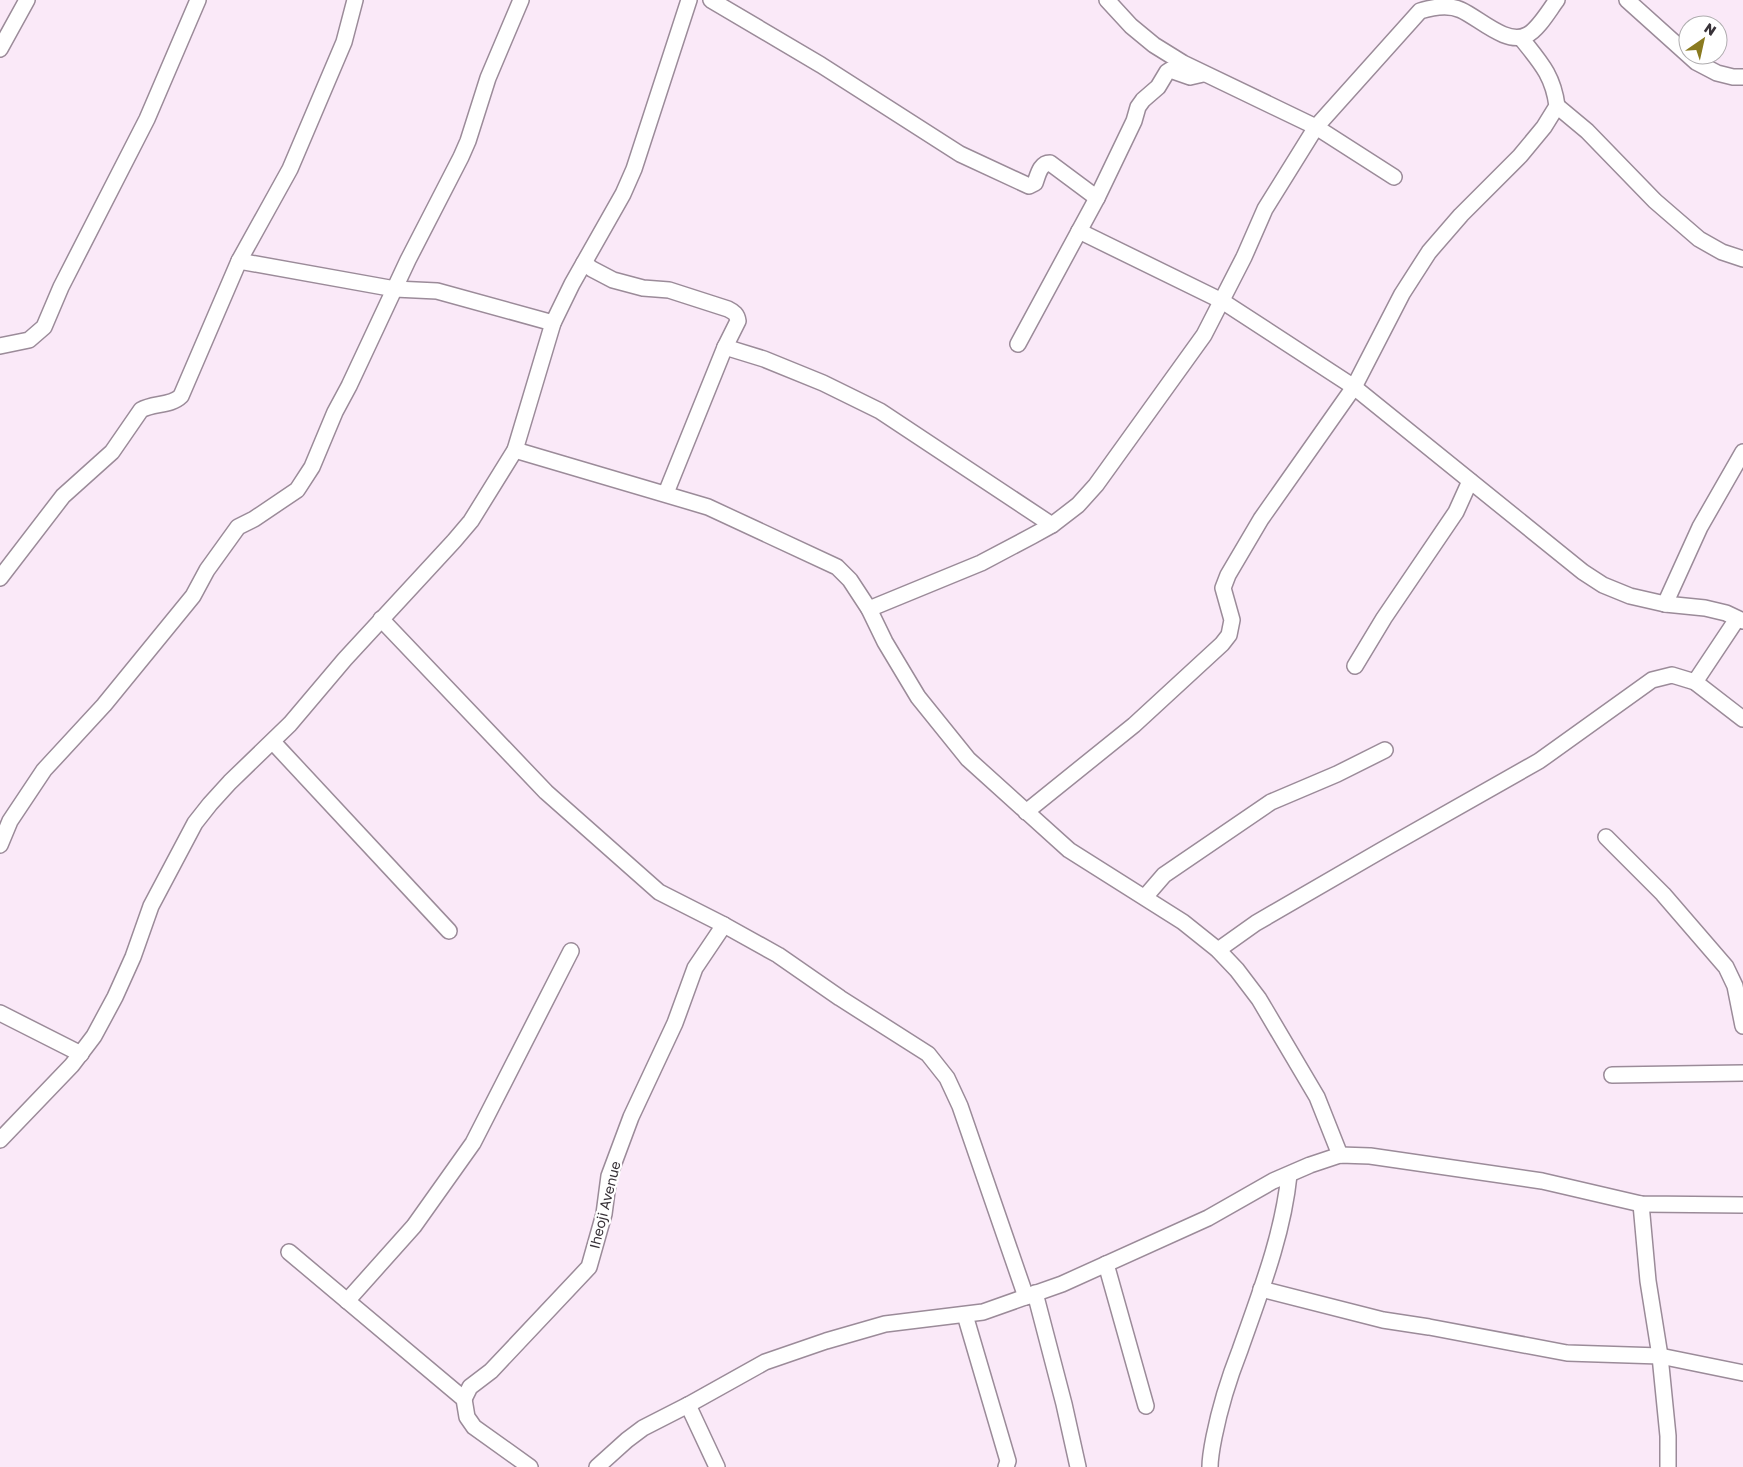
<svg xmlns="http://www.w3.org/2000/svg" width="1743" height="1467" font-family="'Golos Text',sans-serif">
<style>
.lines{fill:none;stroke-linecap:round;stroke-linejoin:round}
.street-casing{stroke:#9b8b99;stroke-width:18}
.street{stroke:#fff;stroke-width:15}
.labels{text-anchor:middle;stroke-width:4.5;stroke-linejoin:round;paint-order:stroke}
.street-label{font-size:14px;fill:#383238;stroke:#fff}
</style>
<rect width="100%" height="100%" fill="#fae9f8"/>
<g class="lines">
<defs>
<g id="street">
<path d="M711 0 821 65 960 154 1029 186 1035 183C1038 175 1040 163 1050 163L1097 198"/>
<path d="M1107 0 1131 26 1154 45 1183 63 1316 127 1394 177"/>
<path d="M1627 0 1696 62 1717 73 1733 77H1743"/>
<path d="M0 49 27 0"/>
<path d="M1557 106 1587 131 1655 201 1699 239 1722 252 1743 259"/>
<path d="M1079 231 1222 301 1354 387 1583 572 1603 585 1630 596 1665 604 1705 608 1726 613 1743 621"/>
<path d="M239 261 395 289 437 291 553 323"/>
<path d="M584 263 592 269 613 280 643 288 669 290 728 309C734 312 737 314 738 321L725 347 666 493"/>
<path d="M1018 344 1097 198 1134 121 1138 107 1143 100 1158 87 1167 72 1170 70 1190 77 1203 74"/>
<path d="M0 346 29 340 44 327 61 287 147 119 198 0"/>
<path d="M725 347 764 359 823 383 880 411 1052 525"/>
<path d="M515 450 708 507 837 567 850 580 869 609 885 642 918 697 968 759 1069 850 1183 922 1218 950 1237 970 1259 999 1317 1097 1340 1155"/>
<path d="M0 578 63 496 112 452 141 410C153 403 171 406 181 396L239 261 290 169 344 42 355 0"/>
<path d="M1665 604 1700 527 1743 452"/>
<path d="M869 609 981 563 1032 536 1052 525 1078 505 1096 485 1204 335 1244 257 1265 209 1316 127 1420 11C1433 7 1448 4 1461 10 1479 18 1507 46 1527 35 1538 30 1550 9 1557 0"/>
<path d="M381 619 546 792 659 892 724 925 778 955 840 998 928 1054 947 1078 960 1106 1026 1297"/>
<path d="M1355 666 1384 618 1456 512 1470 481"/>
<path d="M1695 682 1737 619"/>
<path d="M273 742 449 931"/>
<path d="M1026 812 1134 725 1222 644 1229 635 1232 620 1223 588 1228 575 1261 519 1354 387 1402 294 1429 252 1461 215 1520 156 1544 127 1557 106C1553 75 1540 62 1521 38"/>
<path d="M1606 837 1663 894 1726 967 1735 986 1743 1026"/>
<path d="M0 845 10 821 44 770 104 705 193 596 207 570 238 527 254 519 297 490 299 487 312 467 335 412 349 386 408 260 461 157 468 141 488 78 521 0"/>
<path d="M1145 897 1164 875 1271 802 1337 774 1385 750"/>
<path d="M1218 950 1256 923 1382 850 1539 761 1652 680 1672 675 1695 682 1743 719"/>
<path d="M0 1013 81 1054"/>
<path d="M1612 1075 1743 1073"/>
<path d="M0 1140 72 1065 94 1036 115 997 133 957 151 906 195 823 210 804 230 782 290 724 345 659 454 541 471 521 515 450 553 323 572 284 623 194 634 169 689 0"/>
<path d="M1641 1204 1648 1281 1660 1356 1668 1436V1467"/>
<path d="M289 1252 464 1399 467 1417 474 1427 530 1467"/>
<path d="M1106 1264 1146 1406"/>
<path d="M1261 1289 1383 1320 1429 1327 1567 1353 1660 1356 1743 1373"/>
<path d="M1035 1293 1064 1404 1078 1467"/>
<path d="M347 1301 414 1226 473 1143 571 951"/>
<path d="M965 1315 1008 1461 1006 1467"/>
<path d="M464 1399 470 1387 491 1371 589 1267 604 1214 609 1176 631 1117 675 1023 695 968 724 925"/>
<path d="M688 1405 717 1467"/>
<path d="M597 1467 627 1440 643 1428 688 1405 765 1362 826 1341 885 1324 983 1312 1062 1284 1208 1218 1273 1181 1310 1165 1340 1155 1370 1156 1542 1181 1641 1204 1743 1205"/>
<path d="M1210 1467C1210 1457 1212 1447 1214 1437 1220 1407 1229 1378 1240 1350 1260 1293 1283 1235 1289 1175"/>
</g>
</defs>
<use href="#street" class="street-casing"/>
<use href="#street" class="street"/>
</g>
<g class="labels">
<g class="street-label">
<text transform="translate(605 1205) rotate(-76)" y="5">Iheoji Avenue</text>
</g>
</g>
<g transform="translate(1703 40) rotate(34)"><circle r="24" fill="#ffffff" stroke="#afadaf"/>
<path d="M0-4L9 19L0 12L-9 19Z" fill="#8a7a1f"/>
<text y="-8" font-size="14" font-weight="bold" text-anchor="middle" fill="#383238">N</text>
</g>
</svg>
